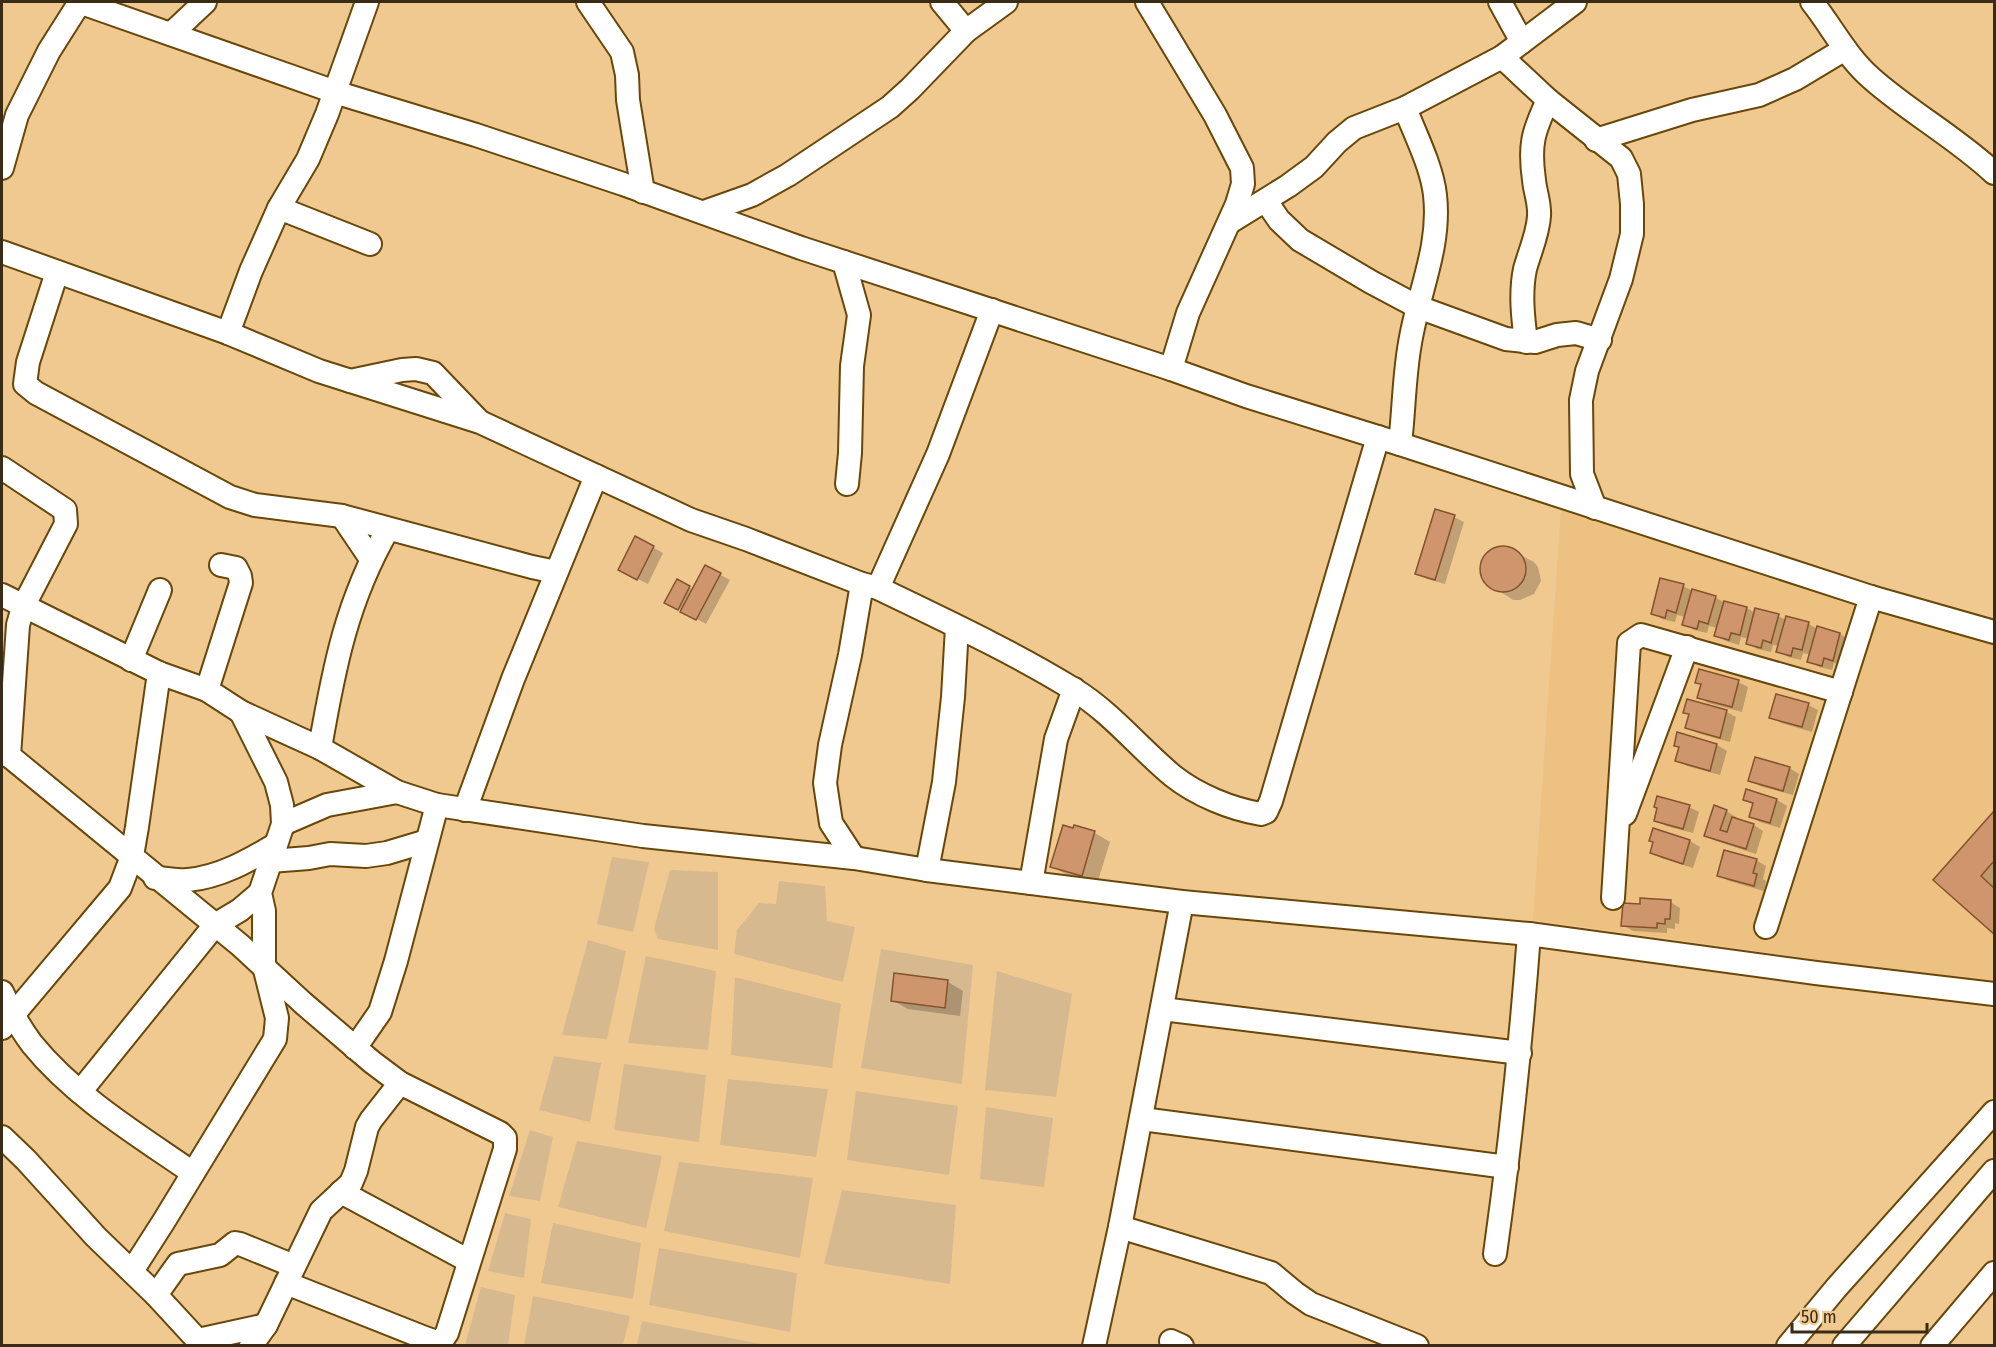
<svg xmlns="http://www.w3.org/2000/svg" width="1996" height="1347" font-family="'Fira Sans Condensed',sans-serif">
<style>
.built{fill:#edc182}
.green{fill:#d7b98f;fill-rule:evenodd}
.shadow{fill:#0003}
.building{fill:#cf966d;stroke:#84522d;stroke-width:1.5}
.lines{fill:none;stroke-linecap:round;stroke-linejoin:round}
.minor-casing{stroke:#684709;stroke-width:26}
.minor{stroke:#fff;stroke-width:22}
</style>
<rect width="100%" height="100%" fill="#f0c991"/>
<path class="built" d="M1561 507 1994 641V984L1533 920Z"/>
<g class="green">
<path d="M612 857 649 862 633 932 597 924Z"/>
<path d="M670 870 718 872V950L658 939 654 929Z"/>
<path d="M779 881 825 886 827 921 855 927 843 982 734 954 737 930 759 903 776 904Z"/>
<path d="M588 940 626 951 607 1039 562 1035Z"/>
<path d="M881 949 973 965 962 1084 861 1068ZM895 973 948 981 944 1008 891 1001Z"/>
<path d="M646 956 716 971 708 1050 628 1043Z"/>
<path d="M997 971 1072 994 1056 1097 985 1090Z"/>
<path d="M735 977 841 1004 832 1068 731 1055Z"/>
<path d="M554 1056 601 1063 590 1122 539 1110Z"/>
<path d="M624 1064 706 1075 699 1142 614 1130Z"/>
<path d="M728 1079 828 1089 816 1157 720 1145Z"/>
<path d="M856 1091 958 1106 949 1175 847 1160Z"/>
<path d="M986 1107 1053 1118 1044 1187 980 1179Z"/>
<path d="M530 1130 553 1137 540 1201 509 1196Z"/>
<path d="M577 1141 662 1156 646 1228 558 1207Z"/>
<path d="M679 1162 813 1178 800 1258 664 1231Z"/>
<path d="M842 1190 956 1205 950 1284 824 1264Z"/>
<path d="M505 1213 531 1219 524 1278 488 1271Z"/>
<path d="M553 1223 641 1243 633 1299 541 1283Z"/>
<path d="M659 1248 797 1273 790 1332 649 1305Z"/>
<path d="M481 1287 515 1295 508 1345H465Z"/>
<path d="M533 1296 630 1316 623 1345H524Z"/>
<path d="M642 1321 766 1345H637Z"/>
</g>
<g class="shadow">
<path d="M1454 517 1464 522 1445 584 1427 579 1417 573Z"/>
<path d="M636 538 663 553 648 584 630 575Z"/>
<path d="M1505 547 1534 562 1538 567 1541 581 1534 594 1520 600H1513L1484 581 1481 566 1486 554 1491 550Z"/>
<path d="M706 567 730 580 706 624 666 602 678 581 694 590Z"/>
<path d="M1683 586 1693 591 1715 597 1725 603 1747 608 1755 613 1778 616 1786 620 1787 618 1809 624 1817 629 1840 634 1850 640 1843 665 1834 663 1832 670 1819 667 1809 661 1811 655 1803 653 1801 660 1788 657 1778 651 1779 646 1773 645 1771 652 1757 649 1748 643 1749 639 1741 637 1739 645 1726 641 1716 636 1718 628 1709 626 1707 633 1694 630 1684 624 1686 617 1677 615 1675 622 1662 619 1653 613Z"/>
<path d="M1697 682H1738L1748 687 1742 712 1708 703 1699 697 1702 685Z"/>
<path d="M1688 701 1727 712 1736 717 1730 742 1697 733 1687 727 1690 715 1685 712Z"/>
<path d="M1808 705 1818 710 1812 732 1781 723 1771 717Z"/>
<path d="M1678 734 1717 745 1727 751 1720 775 1687 766 1677 760 1680 748 1675 745Z"/>
<path d="M1789 768 1799 774 1793 795 1760 786 1750 780Z"/>
<path d="M1747 791 1777 800 1787 806 1780 828 1760 822 1750 816 1754 805 1744 800Z"/>
<path d="M1689 807 1699 812 1693 833 1666 826 1656 820Z"/>
<path d="M1726 811 1736 817 1735 819 1754 825 1763 831 1756 854 1716 841 1706 836Z"/>
<path d="M1994 813V932L1935 880Z"/>
<path d="M1075 827 1095 833 1110 842 1097 884 1067 875 1052 866Z"/>
<path d="M1654 830 1690 841 1700 847 1693 868 1661 858 1651 853 1654 842Z"/>
<path d="M1756 860 1766 866 1763 879 1766 881 1764 891 1729 881 1719 876Z"/>
<path d="M1670 902 1680 908 1679 924 1675 923V929L1667 928V933L1633 931 1623 925 1641 906Z"/>
<path d="M896 975 948 982 963 991 960 1016 908 1009 892 1000Z"/>
</g>
<g class="building">
<path d="M1435 509 1455 515 1435 580 1415 574Z"/>
<path d="M635 536 654 546 637 580 618 570Z"/>
<circle cx="1503" cy="569" r="23"/>
<path d="M705 565 721 573 696 620 680 612Z"/>
<path d="M1660 578 1684 584 1676 613 1667 610 1665 618 1651 614Z"/>
<path d="M677 579 690 586 678 610 664 603Z"/>
<path d="M1692 589 1716 596 1708 624 1699 621 1697 629 1682 625Z"/>
<path d="M1724 601 1747 607 1740 635 1731 633 1729 640 1714 636Z"/>
<path d="M1755 608 1779 614 1771 643 1763 640 1761 648 1746 644Z"/>
<path d="M1786 616 1809 622 1802 650 1793 648 1791 656 1776 652Z"/>
<path d="M1817 626 1840 633 1833 661 1824 658 1822 666 1807 662Z"/>
<path d="M1699 669 1739 680 1732 707 1697 698 1701 684 1695 683Z"/>
<path d="M1776 694 1809 703 1802 727 1769 718Z"/>
<path d="M1687 699 1727 710 1720 738 1685 728 1689 714 1683 713Z"/>
<path d="M1677 732 1717 744 1710 771 1675 761 1679 747 1674 746Z"/>
<path d="M1755 757 1790 767 1783 791 1748 781Z"/>
<path d="M1746 789 1777 799 1770 823 1749 817 1753 803 1743 800Z"/>
<path d="M1657 796 1690 805 1683 829 1654 821 1657 808 1654 807Z"/>
<path d="M1714 805 1727 810 1720 830 1727 832 1732 817 1754 824 1746 849 1704 836Z"/>
<path d="M1994 811V861L1981 876 1994 888V934L1933 880Z"/>
<path d="M1063 825 1073 828 1074 825 1095 831 1082 876 1050 867Z"/>
<path d="M1653 828 1690 840 1683 864 1650 853 1653 842 1649 841Z"/>
<path d="M1724 850 1757 859 1753 873 1757 874 1754 886 1717 876Z"/>
<path d="M1640 898 1671 900 1670 919H1665V924L1657 923V928L1621 926 1623 903 1640 904Z"/>
<path d="M894 973 948 980 945 1008 891 1001Z"/>
</g>
<g class="lines">
<defs>
<g id="minor">
<path d="M79 2 341 94 476 135 623 184 801 248 1171 369 1246 396 1400 444 1871 597 1994 632"/>
<path d="M588 2 622 52 627 75 628 100 643 192"/>
<path d="M942 2 966 31"/>
<path d="M1147 2 1215 115 1242 168 1243 184 1237 204 1188 313 1171 369"/>
<path d="M1500 2 1522 42"/>
<path d="M1812 2C1832 27 1846 56 1871 78 1909 112 1957 138 1994 173"/>
<path d="M171 34 205 2"/>
<path d="M1502 57 1548 100 1621 158 1629 174 1632 204V234L1621 279 1587 371 1581 400 1582 474 1595 508"/>
<path d="M1596 140 1692 110 1759 95 1795 79 1845 49"/>
<path d="M2 168 17 115 49 51 80 2"/>
<path d="M1266 201 1279 220 1300 240 1371 282 1418 307 1506 339 1535 342 1557 335 1576 333 1600 340"/>
<path d="M279 208 370 244"/>
<path d="M704 212 752 195 788 175 890 107 910 89 966 31 1006 2"/>
<path d="M1230 222 1288 186 1314 167 1337 142 1354 128 1405 108 1502 57 1575 2"/>
<path d="M2 252 228 333 319 371 480 422 691 520 746 539 862 584 878 588C944 620 1011 651 1073 689 1111 712 1139 748 1173 776 1197 795 1231 809 1261 814L1266 812 1271 801 1378 437"/>
<path d="M844 262 859 315 852 366 850 453 847 484"/>
<path d="M57 272 28 362 25 384 36 393 230 497 255 505 342 516 532 567 556 572"/>
<path d="M228 333 251 271 279 208 308 159 327 114 367 2"/>
<path d="M1526 342C1523 318 1520 293 1525 269 1530 251 1538 234 1539 216 1540 203 1535 192 1534 180 1529 145 1533 132 1548 100"/>
<path d="M350 381 402 370 416 369 433 373 479 421"/>
<path d="M1400 444C1404 410 1404 376 1410 343 1418 293 1441 247 1435 195 1432 167 1415 134 1405 108"/>
<path d="M2 468 65 510 66 524 23 607 18 625 9 756"/>
<path d="M342 516 371 559"/>
<path d="M878 588 938 454 992 310"/>
<path d="M2 595 159 673 207 690 241 712 320 748 397 792 437 805 643 836 854 858 927 870 1182 902 1529 934 1816 973 1994 994"/>
<path d="M131 660 160 590"/>
<path d="M207 690 241 583 240 576 236 568 221 565"/>
<path d="M320 748C334 667 347 600 388 529"/>
<path d="M2 750 240 945 303 1003 372 1062 400 1083 500 1133 505 1138V1149L447 1333 443 1339 437 1342 425 1338 286 1283"/>
<path d="M465 810 513 679 596 476"/>
<path d="M1625 814 1687 647"/>
<path d="M283 824 327 805 397 792"/>
<path d="M854 858 831 823 825 783 830 745 850 655 862 584"/>
<path d="M270 861 309 858 330 854 366 856 387 853 427 841"/>
<path d="M927 870 944 782 953 697 957 627"/>
<path d="M155 878C166 878 177 881 188 880 220 877 248 861 275 845"/>
<path d="M1031 883 1056 739 1074 689"/>
<path d="M1613 898 1629 643 1641 635 1841 692"/>
<path d="M1766 927 1871 597"/>
<path d="M2 992C10 1010 20 1028 32 1044 75 1097 138 1135 193 1173"/>
<path d="M1162 1009 1520 1053"/>
<path d="M2 1028 120 888 132 856 137 827 159 673"/>
<path d="M355 1048 380 1012 396 961 437 805"/>
<path d="M80 1092 215 925 240 910 260 893"/>
<path d="M1142 1119 1507 1167"/>
<path d="M2 1137 26 1160 96 1237 156 1295 203 1346"/>
<path d="M341 1192 469 1261"/>
<path d="M1120 1227 1271 1273 1295 1293 1311 1304 1417 1346"/>
<path d="M1495 1254C1510 1148 1521 1041 1529 934"/>
<path d="M132 1271 164 1221 275 1039 277 1018 264 966V911L260 893 283 824 282 805 276 782 241 712"/>
<path d="M156 1295 178 1264 220 1255 235 1243 240 1244 294 1266"/>
<path d="M198 1340 266 1325"/>
<path d="M1171 1341 1182 1346"/>
<path d="M251 1346 266 1325 321 1211 351 1183 356 1171 367 1127 371 1120 400 1083"/>
<path d="M1094 1346 1120 1227 1182 902"/>
<path d="M1788 1346 1837 1287 1994 1112"/>
<path d="M1844 1346 1994 1171"/>
<path d="M1932 1346 1994 1273"/>
</g>
</defs>
<use href="#minor" class="minor-casing"/>
<use href="#minor" class="minor"/>
</g>
<rect width="1996" height="1347" fill="none" stroke="#3a2b14" stroke-width="6"/>
<path d="M1792 1323v9h135v-9" fill="none" stroke="#3a2b14" stroke-width="3"/>
<text x="1801" y="1323" font-size="18" fill="#3a2b14" stroke="#f0c991" stroke-width="4.5" paint-order="stroke">50 m</text>
</svg>
